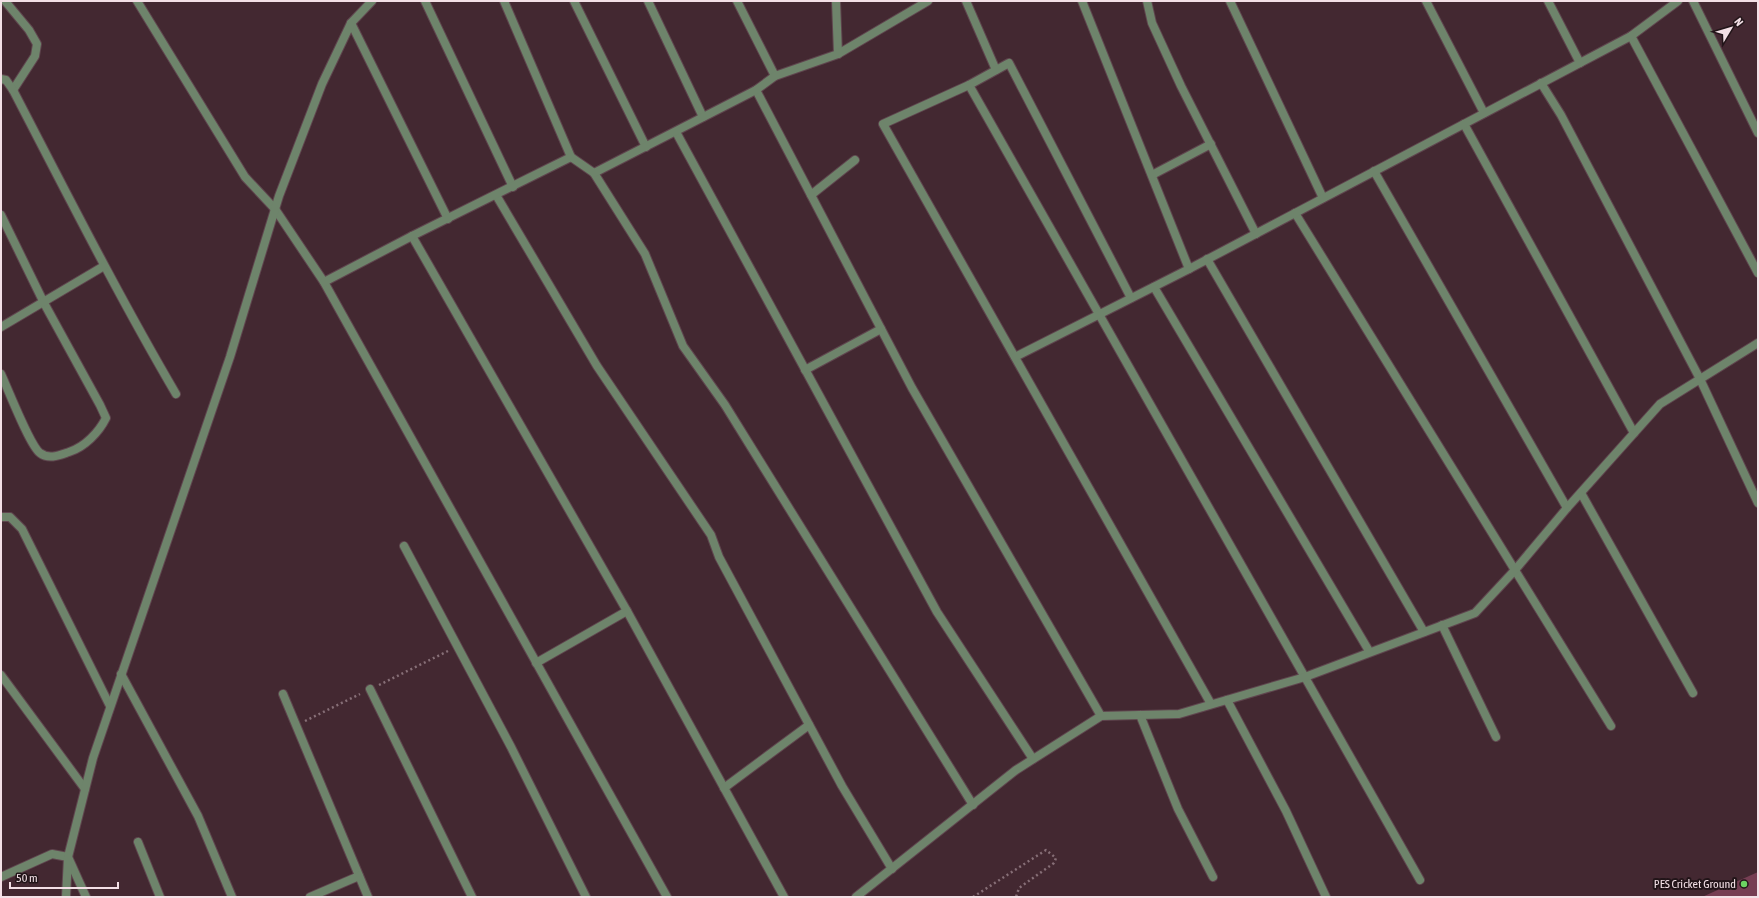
<svg xmlns="http://www.w3.org/2000/svg" width="1759" height="898" font-family="'Asap Condensed',sans-serif">
<style>
.green{fill:#763e53}
.lines{fill:none;stroke-linecap:round;stroke-linejoin:round}
.minor-casing{stroke:#5f454e;stroke-width:10}
.path{stroke:#876f77;stroke-width:2.5;stroke-dasharray:2 3;stroke-linecap:butt}
.minor{stroke:#6e846b;stroke-width:8}
.poi-dot{fill:#6cd362;stroke:#221519;stroke-width:1.5}
.labels{text-anchor:middle;stroke-width:4;stroke-linejoin:round;paint-order:stroke}
.poi-label{font-size:12px;fill:#f3e0e6;stroke:#221519;text-anchor:end}
</style>
<rect width="100%" height="100%" fill="#432831"/>
<path class="green" d="M1758 872V897H1702Z"/>
<g class="lines">
<defs>
<g id="minor">
<path d="M5 1 29 30 37 44 35 56 13 90"/>
<path d="M137 1 245 177 275 209 324 282 667 897"/>
<path d="M425 1 513 187"/>
<path d="M504 1 571 157"/>
<path d="M574 1 646 147"/>
<path d="M648 1 703 117"/>
<path d="M737 1 775 76"/>
<path d="M836 1 838 54"/>
<path d="M966 1 996 70"/>
<path d="M1082 1 1189 269"/>
<path d="M1147 1 1152 23 1181 86 1256 234"/>
<path d="M1230 1 1323 198"/>
<path d="M1426 1 1484 113"/>
<path d="M1548 1 1580 63"/>
<path d="M1693 1 1758 133"/>
<path d="M351 23 448 219"/>
<path d="M1631 36 1758 273"/>
<path d="M1 79 6 80 13 90C66 192 118 295 176 394"/>
<path d="M1541 83 1561 115 1700 379 1758 503"/>
<path d="M969 85 1420 880"/>
<path d="M756 90 912 388 1101 716"/>
<path d="M1464 124 1634 433"/>
<path d="M676 132 937 612 1033 759"/>
<path d="M1374 171 1567 508"/>
<path d="M594 173 645 254 683 346 725 405 973 805"/>
<path d="M1152 175 1211 144"/>
<path d="M496 195 597 366 711 535 719 557 842 786 892 869"/>
<path d="M811 195 855 160"/>
<path d="M1295 213 1611 726"/>
<path d="M1 215 44 303 100 405 106 418C99 432 85 447 69 452 60 455 49 460 40 453 30 446 8 389 1 374"/>
<path d="M412 236 627 611 784 897"/>
<path d="M1207 259 1424 632"/>
<path d="M324 282 412 236 571 157 594 173 756 90 775 76 838 54 928 1"/>
<path d="M1154 287 1369 651"/>
<path d="M1131 298 1009 63 969 85 883 124 1211 704"/>
<path d="M1 327 104 266"/>
<path d="M1015 357 1189 269 1631 36 1678 1"/>
<path d="M805 370 881 329"/>
<path d="M1581 493 1693 693"/>
<path d="M1 517H10L22 529 110 706"/>
<path d="M404 546 511 747 586 897"/>
<path d="M1442 625 1496 737"/>
<path d="M536 663 627 611"/>
<path d="M121 674 198 816 232 897"/>
<path d="M1 675 85 789"/>
<path d="M370 689 472 897"/>
<path d="M283 694 368 897"/>
<path d="M1227 700 1286 811 1326 897"/>
<path d="M1140 715 1178 809 1213 877"/>
<path d="M724 788 809 725"/>
<path d="M138 842 160 897"/>
<path d="M1 877 52 854 68 857 86 897"/>
<path d="M66 897 68 857 93 758 230 357 279 196 322 84 351 23 372 1"/>
<path d="M310 897 359 876"/>
<path d="M856 897 1016 770 1101 716 1179 714 1305 677 1475 613 1515 570 1567 508 1660 404 1758 343"/>
</g>
</defs>
<use href="#minor" class="minor-casing"/>
<g class="path">
<path d="M379 685 448 651"/>
<path d="M305 721 360 694"/>
<path d="M973 897 1046 850 1056 858 1054 863 1019 888 1016 897"/>
</g>
<use href="#minor" class="minor"/>
</g>
<circle class="poi-dot" cx="1744" cy="884" r="4"/>
<g class="labels">
<g class="poi-label">
<text x="1736" y="888">PES Cricket Ground</text>
</g>
</g>
<rect width="1759" height="898" fill="none" stroke="#f3e0e6" stroke-width="4"/>
<g transform="translate(1731 28) rotate(52)" stroke="#221519" stroke-width="3" paint-order="stroke">
<path d="M0-3L7 15L0 10L-7 15Z" fill="#f3e0e6"/>
<text y="-6" font-size="11" font-weight="bold" text-anchor="middle" fill="#f3e0e6">N</text>
</g>
<path d="M10 882v6h108v-6" fill="none" stroke="#f3e0e6" stroke-width="2"/>
<text x="16" y="882" font-size="12" fill="#f3e0e6" stroke="#221519" stroke-width="3" paint-order="stroke">50 m</text>
</svg>
